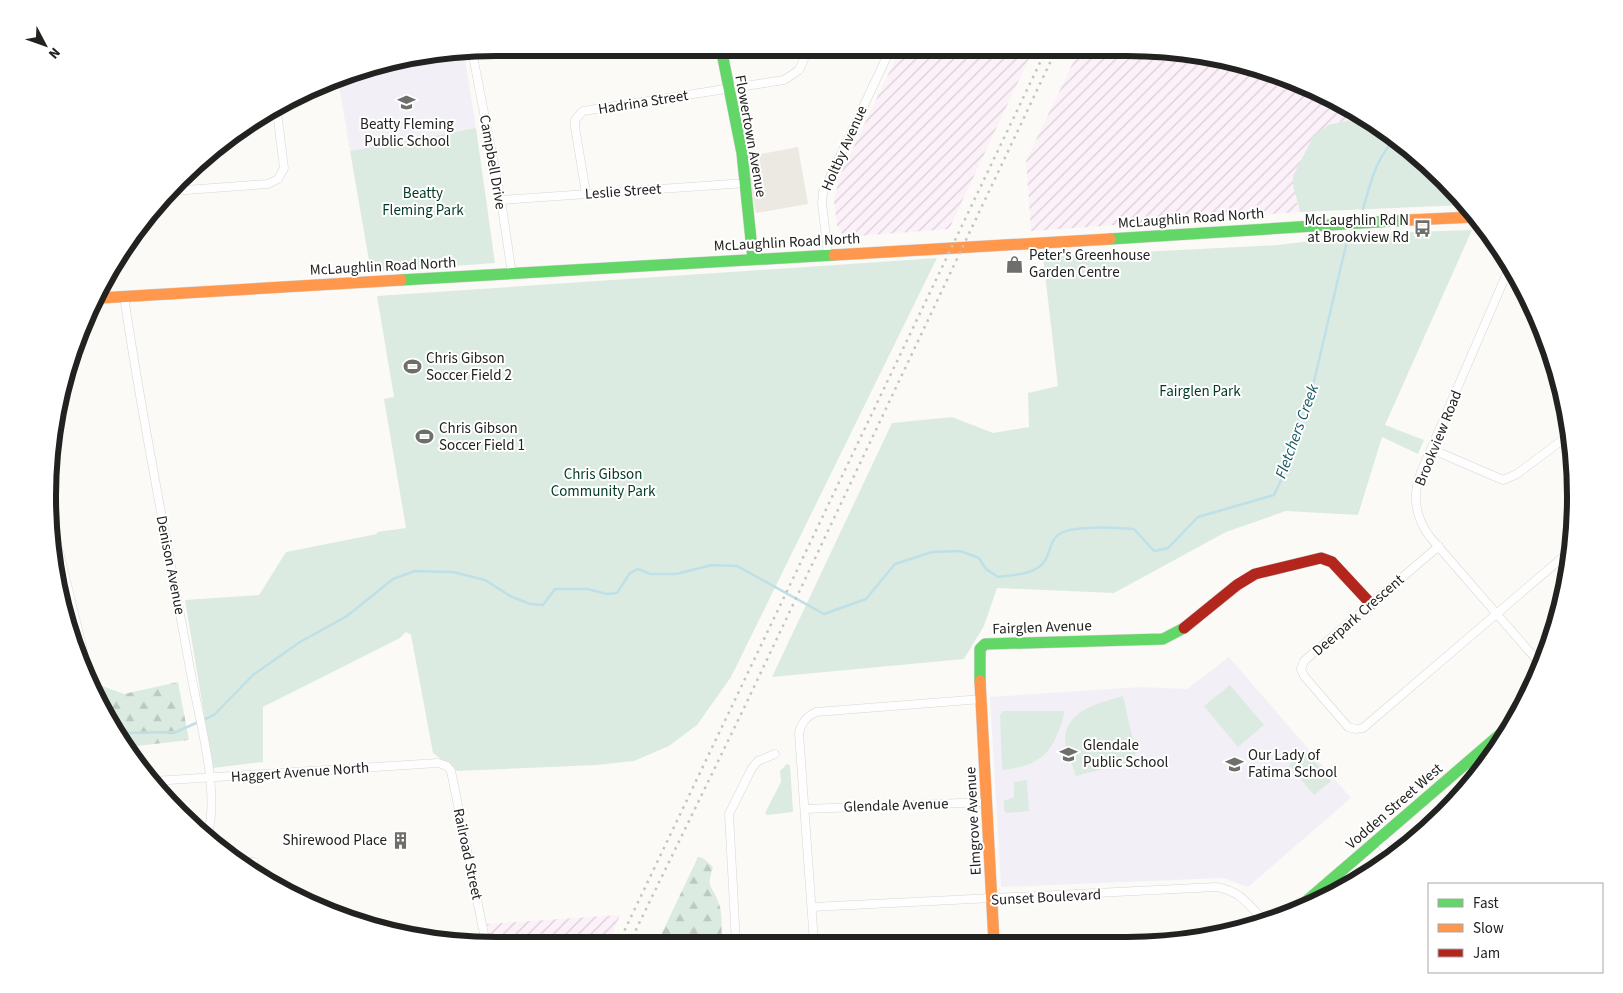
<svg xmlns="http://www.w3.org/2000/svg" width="1623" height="993" font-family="'Source Sans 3',sans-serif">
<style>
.built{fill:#ece9e2}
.industrial{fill:url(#industrial-furrows)}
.education{fill:#f2f0f6}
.forest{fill:url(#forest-firs)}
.park{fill:#dcebe2}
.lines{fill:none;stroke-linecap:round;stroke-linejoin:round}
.stream{stroke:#bee0e6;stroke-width:2.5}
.street-casing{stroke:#d7d6d4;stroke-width:9}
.fast-casing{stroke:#d7d6d4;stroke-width:12}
.slow-casing{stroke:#d7d6d4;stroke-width:12}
.jam-casing{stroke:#d7d6d4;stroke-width:12}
.street{stroke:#fefefe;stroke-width:8}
.fast{stroke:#63d668;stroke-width:11}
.slow{stroke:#ff974d;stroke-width:11}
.jam{stroke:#b3261e;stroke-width:11}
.rail{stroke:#c4c4c2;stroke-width:2.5;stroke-dasharray:2.5 5;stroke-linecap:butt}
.labels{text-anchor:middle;stroke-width:4;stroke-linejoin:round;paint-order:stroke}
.street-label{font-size:15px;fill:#222220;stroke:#fff}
.poi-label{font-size:15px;fill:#222220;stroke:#fff;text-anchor:start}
.park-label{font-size:15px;fill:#003925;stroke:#fff}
.water-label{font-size:16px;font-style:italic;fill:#155863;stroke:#fff}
.rim{fill:none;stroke:#222220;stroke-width:6}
</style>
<defs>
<pattern id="industrial-furrows" width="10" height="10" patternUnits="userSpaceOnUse" patternTransform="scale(1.25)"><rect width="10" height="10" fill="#fcf1f9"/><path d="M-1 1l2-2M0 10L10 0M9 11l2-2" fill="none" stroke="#d8ced5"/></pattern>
<pattern id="forest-firs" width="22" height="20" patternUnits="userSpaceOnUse" patternTransform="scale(1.25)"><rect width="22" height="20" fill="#dcebe2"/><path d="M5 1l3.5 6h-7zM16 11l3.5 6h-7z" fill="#bcc9c2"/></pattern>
</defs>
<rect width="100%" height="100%" fill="#fbfaf7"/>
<path class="built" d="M798 147 808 204 756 213 745 157Z"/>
<g class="industrial">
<path d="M901 48H1034L949 229 844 237 837 225 834 201 840 175Z"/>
<path d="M1080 48H1156L1271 71 1364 117 1328 125 1295 197 1300 212 1031 231 1026 161Z"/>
<path d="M620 915 608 944H491L487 924Z"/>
</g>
<g class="education">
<path d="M464 53 476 128 350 151 338 79 352 71Z"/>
<path d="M1229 657 1351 798 1248 887 1223 878 1001 887 990 697 1142 687 1187 689Z"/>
</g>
<g class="forest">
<path d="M178 682 189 740 128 747 94 683 124 694Z"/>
<path d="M698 857 703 858 713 867C705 890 714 886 719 904 723 915 721 931 722 944H669L661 935Z"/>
</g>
<g class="park">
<path d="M1364 117 1376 123 1444 179 1465 205 1300 212 1293 185V176L1313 137 1328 125Z"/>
<path d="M476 128 495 263 371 272 350 151Z"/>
<path d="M1472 230 1385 425 1424 440 1418 454 1382 437 1358 515 1286 511 1226 532 1114 593 997 588 984 626 964 659 772 677 892 423 952 417 993 433 1029 427 1028 393 1058 386 1043 257 1278 245 1377 233Z"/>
<path d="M937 258 731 677 697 725 669 746 634 761 597 765 457 771 433 753 411 635 406 632 400 638 263 707V762L213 768 185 600 259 595 286 552 377 534V532L406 528 384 399 394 397 377 296Z"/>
<path d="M1230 685 1264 725 1238 747 1204 706Z"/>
<path d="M1123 696 1136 753 1131 762 1076 776C1073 765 1065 752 1065 741 1065 710 1099 703 1123 696Z"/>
<path d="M1003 711H1065C1055 749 1044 766 1002 770L1000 715Z"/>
<path d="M1306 751 1331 781 1314 795 1289 765Z"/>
<path d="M787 764 790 765 793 812 767 815 765 813 781 782 780 771Z"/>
<path d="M1027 780 1029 811 1006 813 1004 811V801L1014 797V782Z"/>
</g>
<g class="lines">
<g class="stream">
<path d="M1363 209C1371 182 1375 160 1395 139"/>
<path d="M121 733 176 732 214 715 253 675 300 642 347 616 393 579 415 571 453 572 485 580 510 596 530 604 543 605 555 589H587L607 594 617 593 630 573 638 569 650 574H676L712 565 737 566 824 614 866 599 895 564 932 552 960 551 979 558 986 569 998 577C1012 575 1035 575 1044 562 1051 553 1049 539 1061 533 1077 525 1116 528 1134 529L1154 551 1168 548 1198 517 1274 495 1281 480 1294 431 1311 394 1347 241 1351 233"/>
</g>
<defs>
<g id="street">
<path d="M472 51 501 200 512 274"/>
<path d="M172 191 268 184 278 179 284 168 277 112"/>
<path d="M586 193 575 127V120L583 111 784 80 799 70 809 48"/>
<path d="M501 200 746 183"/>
<path d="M828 254 822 203 823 192 891 48"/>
<path d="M1510 266 1421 472C1412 495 1415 517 1430 537L1542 666"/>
<path d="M124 296C142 421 168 545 190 669 198 714 220 790 208 833"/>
<path d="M1431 449 1503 480 1517 474 1569 435"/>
<path d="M51 519 83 650"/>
<path d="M1439 546 1304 661 1301 669 1304 676 1348 727 1356 729 1363 728 1570 551"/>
<path d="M153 781 438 763 447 766 451 771 486 944"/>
<path d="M805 809 987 802"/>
<path d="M1377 839 1391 855"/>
<path d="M239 862H254"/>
<path d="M812 907 1216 887C1241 891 1249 905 1266 923"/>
<path d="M736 943 729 814 752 768 758 761 775 754"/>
<path d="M814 943 799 733C802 722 806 717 816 712L982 699"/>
</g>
<g id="fast">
<path d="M721 48 742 153 753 259"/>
<path d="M1110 239 1409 220"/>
<path d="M401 280 834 255"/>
<path d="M980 681V649L985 644 1163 639 1184 628"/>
<path d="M1296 910 1512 724"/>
</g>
<g id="slow">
<path d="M1409 220 1475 217"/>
<path d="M834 255 1110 239"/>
<path d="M100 298 401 280"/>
<path d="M980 681 994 942"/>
</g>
<path id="jam" d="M1184 628 1237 585 1255 574 1321 558 1332 562 1371 604"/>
</defs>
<use href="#street" class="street-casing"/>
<use href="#fast" class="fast-casing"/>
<use href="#slow" class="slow-casing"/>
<use href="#jam" class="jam-casing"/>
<use href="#street" class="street"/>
<use href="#fast" class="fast"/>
<use href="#slow" class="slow"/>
<use href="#jam" class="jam"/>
<g class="rail">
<path d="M618 944 1047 48"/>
<path d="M629 944 744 708 1057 48"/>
</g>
</g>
<defs>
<symbol id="school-bare" viewBox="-9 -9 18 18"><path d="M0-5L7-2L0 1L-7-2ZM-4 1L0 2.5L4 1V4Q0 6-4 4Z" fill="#6e6e6b" stroke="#fff" stroke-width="2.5" paint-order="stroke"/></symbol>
<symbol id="bus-bare" viewBox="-9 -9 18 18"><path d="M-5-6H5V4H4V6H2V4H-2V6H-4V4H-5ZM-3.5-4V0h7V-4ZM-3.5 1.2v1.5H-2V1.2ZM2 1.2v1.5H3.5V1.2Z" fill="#6e6e6b" stroke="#fff" stroke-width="2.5" paint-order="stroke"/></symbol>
<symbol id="shop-bare" viewBox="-9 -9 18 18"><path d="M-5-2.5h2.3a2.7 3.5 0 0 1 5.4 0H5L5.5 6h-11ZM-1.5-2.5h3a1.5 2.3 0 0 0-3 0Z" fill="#6e6e6b" stroke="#fff" stroke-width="2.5" paint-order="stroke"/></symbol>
<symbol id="stadium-bare" viewBox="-9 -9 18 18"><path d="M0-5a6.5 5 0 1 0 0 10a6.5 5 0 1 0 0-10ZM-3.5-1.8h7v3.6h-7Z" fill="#6e6e6b" stroke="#fff" stroke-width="2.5" paint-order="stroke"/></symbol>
<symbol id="building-bare" viewBox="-9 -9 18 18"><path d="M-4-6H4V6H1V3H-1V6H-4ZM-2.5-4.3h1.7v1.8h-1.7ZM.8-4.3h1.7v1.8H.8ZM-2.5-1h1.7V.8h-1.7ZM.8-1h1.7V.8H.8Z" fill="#6e6e6b" stroke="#fff" stroke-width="2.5" paint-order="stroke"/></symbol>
</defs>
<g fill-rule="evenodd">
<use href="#school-bare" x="394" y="90" width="25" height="25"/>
<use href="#bus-bare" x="1410" y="216" width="25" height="25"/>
<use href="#shop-bare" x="1002" y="252" width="25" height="25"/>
<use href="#stadium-bare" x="400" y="354" width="25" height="25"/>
<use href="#stadium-bare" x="412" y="424" width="25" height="25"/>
<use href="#school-bare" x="1056" y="742" width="25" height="25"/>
<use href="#school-bare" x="1222" y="752" width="25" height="25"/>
<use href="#building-bare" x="388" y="828" width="25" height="25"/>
</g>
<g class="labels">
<g class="street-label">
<text transform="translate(643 102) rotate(-9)" y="5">Hadrina Street</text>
<text transform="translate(751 136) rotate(80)" y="5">Flowertown Avenue</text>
<text transform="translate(844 148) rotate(-66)" y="5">Holtby Avenue</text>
<text transform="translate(493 162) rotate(80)" y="5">Campbell Drive</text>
<text transform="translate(623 191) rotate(-4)" y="5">Leslie Street</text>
<text transform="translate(1191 218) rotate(-4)" y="5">McLaughlin Road North</text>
<text transform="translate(787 242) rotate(-3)" y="5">McLaughlin Road North</text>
<text transform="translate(383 266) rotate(-3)" y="5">McLaughlin Road North</text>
<text transform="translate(1438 438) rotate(-68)" y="5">Brookview Road</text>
<text transform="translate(171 565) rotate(79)" y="5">Denison Avenue</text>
<text transform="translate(1358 615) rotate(-41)" y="5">Deerpark Crescent</text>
<text transform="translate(1042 627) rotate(-2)" y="5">Fairglen Avenue</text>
<text transform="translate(300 772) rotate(-4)" y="5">Haggert Avenue North</text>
<text transform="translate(896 805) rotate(-2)" y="5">Glendale Avenue</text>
<text transform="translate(1394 806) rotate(-41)" y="5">Vodden Street West</text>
<text transform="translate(973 821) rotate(-93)" y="5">Elmgrove Avenue</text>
<text transform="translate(468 854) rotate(78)" y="5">Railroad Street</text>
<text transform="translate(1046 897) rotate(-3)" y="5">Sunset Boulevard</text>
</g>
<g class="poi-label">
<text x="407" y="129" text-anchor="middle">Beatty Fleming<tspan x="407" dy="17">Public School</tspan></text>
<text x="1409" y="225" text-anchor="end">McLaughlin Rd N<tspan x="1409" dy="17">at Brookview Rd</tspan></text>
<text x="1029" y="260">Peter's Greenhouse<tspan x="1029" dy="17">Garden Centre</tspan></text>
<text x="426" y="363">Chris Gibson<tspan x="426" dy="17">Soccer Field 2</tspan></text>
<text x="439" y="433">Chris Gibson<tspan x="439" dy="17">Soccer Field 1</tspan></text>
<text x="1083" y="750">Glendale<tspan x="1083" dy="17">Public School</tspan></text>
<text x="1248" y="760">Our Lady of<tspan x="1248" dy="17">Fatima School</tspan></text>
<text x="387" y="845" text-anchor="end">Shirewood Place</text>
</g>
<g class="park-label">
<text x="423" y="198">Beatty<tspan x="423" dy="17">Fleming Park</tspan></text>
<text x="1200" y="396">Fairglen Park</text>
<text x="603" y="479">Chris Gibson<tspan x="603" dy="17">Community Park</tspan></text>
</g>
<g class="water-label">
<text transform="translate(1296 431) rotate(-70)" y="6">Fletchers Creek</text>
</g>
</g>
<path d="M0 0H1623V993H0ZM496 56H1127A440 440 0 0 1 1567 496V497A440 440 0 0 1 1127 937H496A440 440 0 0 1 56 497V496A440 440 0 0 1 496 56Z" fill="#fff" fill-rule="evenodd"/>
<path class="rim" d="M496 56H1127A440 440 0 0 1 1567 496V497A440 440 0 0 1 1127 937H496A440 440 0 0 1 56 497V496A440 440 0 0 1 496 56Z"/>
<rect x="1428" y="883" width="175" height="90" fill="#ffffff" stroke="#a7a7a6"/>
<rect x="1438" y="899" width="25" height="8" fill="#63d668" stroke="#a7a7a6"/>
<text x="1473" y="908" font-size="15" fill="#222220">Fast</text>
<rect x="1438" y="924" width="25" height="8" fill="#ff974d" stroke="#a7a7a6"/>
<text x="1473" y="933" font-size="15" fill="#222220">Slow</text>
<rect x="1438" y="949" width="25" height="8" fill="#b3261e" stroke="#a7a7a6"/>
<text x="1473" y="958" font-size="15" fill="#222220">Jam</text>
<g transform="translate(45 45) rotate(131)" stroke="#ffffff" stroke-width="4" paint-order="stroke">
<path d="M0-4L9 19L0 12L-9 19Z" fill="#222220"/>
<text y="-8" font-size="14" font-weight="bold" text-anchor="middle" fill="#222220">N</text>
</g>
</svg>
